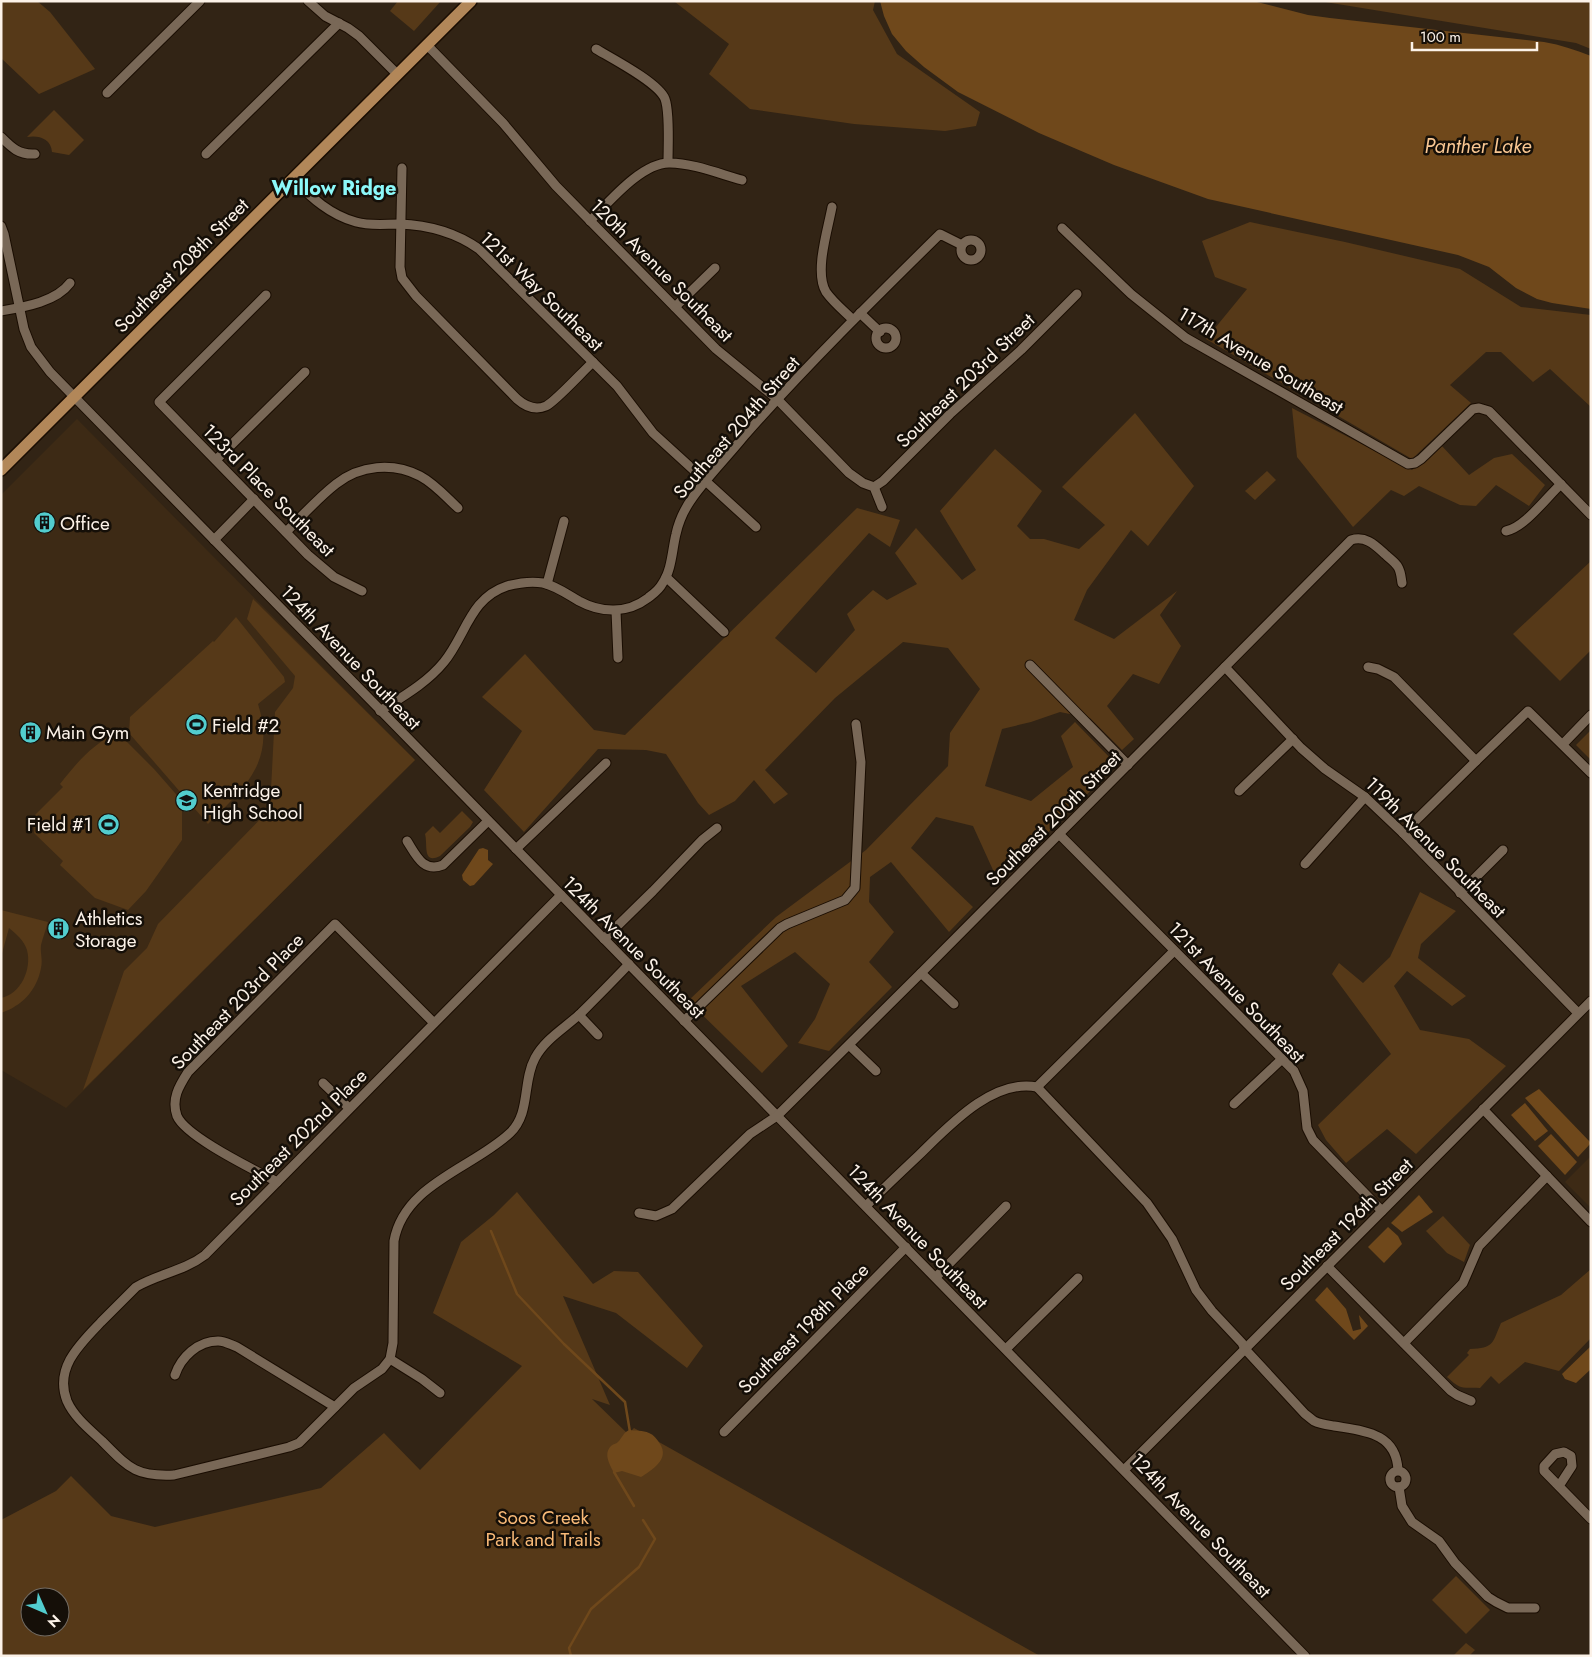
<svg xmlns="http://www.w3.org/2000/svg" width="1592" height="1657" font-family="Jost,sans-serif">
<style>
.built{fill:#3d2a15}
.green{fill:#563918;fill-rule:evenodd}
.water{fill:#6f481b}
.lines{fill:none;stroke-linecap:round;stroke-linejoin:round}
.stream{stroke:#6f481b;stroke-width:2.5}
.minor-casing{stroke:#1a0d02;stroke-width:11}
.major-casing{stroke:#1a0d02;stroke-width:14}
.minor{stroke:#796857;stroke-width:9}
.major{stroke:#b28759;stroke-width:11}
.labels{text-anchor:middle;stroke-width:5;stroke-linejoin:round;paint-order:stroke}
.street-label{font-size:19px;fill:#fcf2e8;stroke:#150f08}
.poi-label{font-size:19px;fill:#fcf2e8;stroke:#150f08;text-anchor:start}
.park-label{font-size:19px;fill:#f8b977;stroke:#150f08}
.water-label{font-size:20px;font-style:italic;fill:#f9c793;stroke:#150f08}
.neighbourhood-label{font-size:20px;font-weight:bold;fill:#8cf8f9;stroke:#150f08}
</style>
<rect width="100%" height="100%" fill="#322415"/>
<g class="built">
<path d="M77 419 415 760 66 1108 1 1070V495Z"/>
<path d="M1591 1156V1208L1565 1182Z"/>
</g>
<g class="green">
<path d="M1 1H37L50 12 95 69 39 94 1 58Z"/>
<path d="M398 1H441L414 31 390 11Z"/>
<path d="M660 1H875L873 10 897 54 980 112 976 126 945 131 854 124 750 109 709 74 729 44 675 2Z"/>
<path d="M1319 1H1591V49L1576 43Z"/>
<path d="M54 110 84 140 69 155 52 152C51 138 38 135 27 137Z"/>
<path d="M1250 222 1345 242 1460 269 1521 307 1591 315V407L1550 369 1533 382 1501 352H1486L1450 385 1471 403 1412 459 1206 339 1247 289 1215 277 1202 241Z"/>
<path d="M1292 408 1412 470 1441 445 1469 475 1494 458 1512 454 1545 485 1529 506 1496 485 1476 506 1460 505 1419 486 1404 496 1391 490 1353 527 1297 457Z"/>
<path d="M1135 413 1194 486 1148 546 1131 530 1087 590 1074 620 1114 639 1177 591 1160 615 1181 646 1159 684 1133 674 1107 706 1134 739 1122 750 1090 718 1060 712 1031 722 1002 729 985 786 1031 801 1073 767 1061 736 1075 722 1117 765 998 881 973 826 936 817 911 848 973 907 949 932 891 862 870 877 869 902 894 932 869 962 892 987 829 1051 798 1043 815 1019 830 984 795 952 741 986 788 1046 762 1073 688 1001 776 917 866 850 948 766 950 733 980 689 948 648 903 642 835 698 765 770 788 794 774 804 754 780 735 801 709 815 698 803 666 754 646 750 598 749 524 832 484 790 522 731 482 697 525 654 594 730 625 735 857 508 900 520 890 547 869 533 775 638 816 673 855 630 847 614 873 590 887 600 917 584 895 553 916 528 962 580 976 570 940 511 995 449 1042 491 1017 526 1030 539H1044L1079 549 1105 525 1062 487Z"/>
<path d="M1267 471 1276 480 1255 500 1245 491Z"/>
<path d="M1591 561V650L1560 681 1513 634Z"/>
<path d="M253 599 415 760 83 1090 124 971 147 948 158 924 270 809 275 712 293 688 295 676 247 619Z"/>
<path d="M236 617 284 677 285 682 258 704C276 761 246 787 208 824L129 733 130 717 213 641 214 642Z"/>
<path d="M1591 730V760L1576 745Z"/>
<path d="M117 732 154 769 182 801V840L146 891 128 910 95 898 60 865 63 861 34 833 35 815 63 787 60 784C79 760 90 747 117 732Z"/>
<path d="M462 811 473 822 470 827 440 856C422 865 428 844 425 834L433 826 440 833Z"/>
<path d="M1420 892 1456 911 1421 944 1418 958 1466 996 1452 1006 1407 971 1394 986 1420 1030 1469 1039 1506 1066 1416 1154 1387 1129 1346 1163 1326 1140 1318 1125 1391 1054 1332 974 1339 963 1363 983 1390 957Z"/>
<path d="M1 910 48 922C46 929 43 937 41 945 40 952 43 960 41 968 37 990 22 1006 1 1013V998C21 994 32 969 27 950 24 940 16 934 9 928L1 957Z"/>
<path d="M517 1192 593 1284 614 1271 638 1272 703 1346 687 1368 616 1313 563 1296 610 1405 592 1399 628 1434 634 1428 1040 1656H1V1520L56 1491 71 1476 111 1516 155 1527 321 1488 384 1433 420 1470 522 1366 433 1313 461 1242 494 1215ZM30 1597H60V1627H30Z"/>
<path d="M1443 1216 1470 1245 1464 1262 1447 1253 1426 1231Z"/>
<path d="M1591 1269V1338L1559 1371 1525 1362 1499 1384 1491 1376 1480 1388C1462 1387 1462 1391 1447 1377L1469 1355 1467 1353 1470 1349C1494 1348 1492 1344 1501 1323L1561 1295Z"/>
<path d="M1456 1576 1490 1610 1466 1634 1432 1600Z"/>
<path d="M1466 1643 1475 1650 1469 1656H1453Z"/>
</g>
<g class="water">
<path d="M880 1H1253L1308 15 1330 18 1544 42C1561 45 1576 50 1591 56V309L1552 303 1537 299 1516 288 1489 267 1458 255 1208 199 1114 165 1039 133 958 92 924 67 906 51 892 34 884 16Z"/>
<path d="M483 848 488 850V860L493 864 474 885 470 886 463 880 462 875 479 849Z"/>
<path d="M1539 1089 1591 1143 1578 1157 1525 1098Z"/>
<path d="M1525 1103 1548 1131 1535 1141 1511 1115Z"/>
<path d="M1551 1134 1577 1162 1565 1175 1538 1146Z"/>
<path d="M1419 1195 1433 1212 1402 1232 1391 1223Z"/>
<path d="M1388 1227 1398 1236 1402 1244 1384 1263 1368 1247Z"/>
<path d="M1327 1287 1346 1309 1353 1331 1361 1329 1359 1315 1368 1326 1354 1340 1315 1300Z"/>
<path d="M1591 1346V1369L1576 1383 1565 1379 1562 1374Z"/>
<path d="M629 1430C635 1431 643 1430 649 1433 654 1435 657 1439 660 1444 670 1459 652 1470 641 1477L622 1471 614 1473C610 1465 603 1454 611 1446 613 1444 616 1444 618 1442 622 1438 623 1433 629 1430Z"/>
</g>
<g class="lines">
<g class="stream">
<path d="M491 1231 517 1294 564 1344 625 1402 630 1432"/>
<path d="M614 1472 634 1506"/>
<path d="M571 1656 569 1648 591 1609 639 1567 655 1539 643 1520"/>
</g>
<defs>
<g id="minor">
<path d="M308 1 325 16 348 28 359 36 397 74"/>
<path d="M427 45 503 123 556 186 716 349 777 399 849 473 863 483 874 487 882 507"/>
<path d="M596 49C613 59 659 83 665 99 670 112 668 147 668 162"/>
<path d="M107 93 200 1"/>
<path d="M1 137C12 148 19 155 35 154"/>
<path d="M206 154 339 23"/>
<path d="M402 168 400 267 402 278 416 296 517 399C525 406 535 411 546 406 555 402 583 371 593 362"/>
<path d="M293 179C312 198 330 215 356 222 370 226 385 224 399 224 428 225 455 232 479 249L617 386 653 433 756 527"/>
<path d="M832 207C828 229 814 272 826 292 833 302 844 311 853 320"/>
<path d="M590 221C609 202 642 162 670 163 692 163 720 174 742 180"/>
<path d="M1 226 4 234 24 329 31 347 50 372 1305 1656"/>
<path d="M1062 228 1131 294 1186 338 1408 464 1415 463 1421 459 1473 409 1479 408 1489 411 1591 515"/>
<circle cx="971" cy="250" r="10"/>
<path d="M266 295 159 402 308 555 334 577 362 591"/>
<path d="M675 307 715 268"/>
<path d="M1 311C24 307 56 302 70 283"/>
<path d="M860 313 880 332"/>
<circle cx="886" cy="338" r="10"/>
<path d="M216 460 305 372"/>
<path d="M874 487 883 481 950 414 1021 350 1077 294"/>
<path d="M1506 531C1525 527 1546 498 1561 484"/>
<path d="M286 532C302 516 318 498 336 484 360 465 393 462 420 476 435 484 446 497 458 508"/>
<path d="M214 540 254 499"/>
<path d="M666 577 724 632"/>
<path d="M547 584 564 521"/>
<path d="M616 611 618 658"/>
<path d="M1030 665 1128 765"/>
<path d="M1225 667 1301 748 1325 769 1365 797 1403 833 1578 1013"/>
<path d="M1368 667 1378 669 1394 677 1476 761"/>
<path d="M380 711C402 697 427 683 444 662 466 635 470 598 507 586 518 583 531 581 543 583 556 586 567 594 579 601 601 613 627 614 648 598 653 594 659 590 662 584 672 570 672 550 676 534 679 520 685 508 693 497 709 475 728 456 745 435 807 365 874 299 940 234L962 245"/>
<path d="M1563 744 1591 715"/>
<path d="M1239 791 1293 739"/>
<path d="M1403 833 1476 761 1528 711 1591 773"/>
<path d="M1059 834 1294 1071 1303 1091 1307 1128 1313 1140 1382 1211"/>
<path d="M407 841C416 855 423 873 443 865L488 821"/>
<path d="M516 849 606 763"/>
<path d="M1305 864 1365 797"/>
<path d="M1460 893 1503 850"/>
<path d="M561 895 205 1255C184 1271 158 1274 136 1287 124 1299 112 1311 101 1322 80 1344 54 1368 67 1401 74 1417 89 1429 102 1441 128 1467 135 1477 174 1475L289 1447 299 1443 354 1388 382 1369 390 1359 393 1343 394 1241C404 1184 473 1168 510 1133 531 1113 522 1082 535 1058 545 1039 565 1028 581 1013 597 997 613 981 629 964"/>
<path d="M604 939 653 891 702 840 717 828"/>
<path d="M921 973 954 1004"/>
<path d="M579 1015 598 1035"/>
<path d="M684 1021 780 928 787 924 845 900 855 888 861 762 856 724"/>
<path d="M849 1045 876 1071"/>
<path d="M323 1083 349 1108"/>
<path d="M1037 1087 1147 1203 1172 1239 1196 1290 1212 1311 1242 1343 1245 1349 1305 1414C1308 1416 1311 1419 1314 1421 1320 1424 1328 1425 1334 1426 1363 1431 1396 1432 1398 1470"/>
<path d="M1037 1087 1174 951"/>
<path d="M1234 1104 1282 1059"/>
<path d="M1483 1109 1591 1222"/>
<path d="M277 1182C255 1170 186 1137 177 1116 171 1099 179 1086 188 1072L335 924 434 1023"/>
<path d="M866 1206C883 1189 901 1172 918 1156 947 1128 992 1078 1037 1087"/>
<path d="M639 1213 656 1216 672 1209 750 1134 777 1116 921 973 1351 540C1366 535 1376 546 1386 555 1390 559 1395 562 1398 567 1401 572 1401 577 1402 583"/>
<path d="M1327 1266 1451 1391 1457 1395 1471 1401"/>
<path d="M936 1277 1006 1206"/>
<path d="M1404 1343 1463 1283 1479 1246 1547 1176"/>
<path d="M1006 1349 1078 1278"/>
<path d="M390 1359 422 1379 440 1393"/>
<path d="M175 1375C181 1357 198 1341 218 1341 225 1341 231 1345 237 1347L335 1407"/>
<path d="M724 1432 906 1247"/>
<path d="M1124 1470 1245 1349 1591 1001"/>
<circle cx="1398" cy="1479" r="8"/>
<path d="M1559 1486 1572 1466 1571 1456 1564 1452 1555 1454 1544 1466V1471L1591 1519"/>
<path d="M1399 1487 1402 1506 1412 1522 1439 1541 1455 1563 1488 1597 1496 1602 1508 1608H1535"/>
</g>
<path id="major" d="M1 470 471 1"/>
</defs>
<use href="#minor" class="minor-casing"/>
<use href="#major" class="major-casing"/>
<use href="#minor" class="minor"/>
<use href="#major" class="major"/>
</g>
<defs>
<symbol id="building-disc" viewBox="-11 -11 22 22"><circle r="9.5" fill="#52cdce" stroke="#150f08"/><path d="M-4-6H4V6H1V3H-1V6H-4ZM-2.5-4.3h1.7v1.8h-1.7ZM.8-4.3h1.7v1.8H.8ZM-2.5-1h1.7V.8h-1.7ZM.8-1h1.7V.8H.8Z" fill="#111"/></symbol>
<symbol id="stadium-disc" viewBox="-11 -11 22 22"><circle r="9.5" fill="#52cdce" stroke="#150f08"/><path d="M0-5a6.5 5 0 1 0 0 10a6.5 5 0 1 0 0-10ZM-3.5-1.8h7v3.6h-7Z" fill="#111"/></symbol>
<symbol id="school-disc" viewBox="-11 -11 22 22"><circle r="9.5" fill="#52cdce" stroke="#150f08"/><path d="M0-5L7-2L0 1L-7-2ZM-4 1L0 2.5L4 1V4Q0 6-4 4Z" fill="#111"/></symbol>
</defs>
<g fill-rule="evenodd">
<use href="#building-disc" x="32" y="510" width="25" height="25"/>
<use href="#stadium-disc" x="184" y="712" width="25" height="25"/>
<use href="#building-disc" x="18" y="720" width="25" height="25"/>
<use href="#school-disc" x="174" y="788" width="25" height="25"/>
<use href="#stadium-disc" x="96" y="812" width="25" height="25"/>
<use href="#building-disc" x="46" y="916" width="25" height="25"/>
</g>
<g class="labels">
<g class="street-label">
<text transform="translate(181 265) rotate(-45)" y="7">Southeast 208th Street</text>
<text transform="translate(662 270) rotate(45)" y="7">120th Avenue Southeast</text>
<text transform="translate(542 291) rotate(44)" y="7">121st Way Southeast</text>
<text transform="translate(1261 360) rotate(31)" y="7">117th Avenue Southeast</text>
<text transform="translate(965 380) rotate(-44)" y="7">Southeast 203rd Street</text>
<text transform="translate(736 427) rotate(-49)" y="7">Southeast 204th Street</text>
<text transform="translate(269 490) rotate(45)" y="7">123rd Place Southeast</text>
<text transform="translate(351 657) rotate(46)" y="7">124th Avenue Southeast</text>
<text transform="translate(1053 818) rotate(-45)" y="7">Southeast 200th Street</text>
<text transform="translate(1436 847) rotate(45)" y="7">119th Avenue Southeast</text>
<text transform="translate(634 947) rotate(45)" y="7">124th Avenue Southeast</text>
<text transform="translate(1237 992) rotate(46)" y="7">121st Avenue Southeast</text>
<text transform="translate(237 1001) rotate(-46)" y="7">Southeast 203rd Place</text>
<text transform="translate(298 1137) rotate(-45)" y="7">Southeast 202nd Place</text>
<text transform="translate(1346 1224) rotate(-45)" y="7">Southeast 196th Street</text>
<text transform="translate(918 1236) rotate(46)" y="7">124th Avenue Southeast</text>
<text transform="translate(803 1328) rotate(-45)" y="7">Southeast 198th Place</text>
<text transform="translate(1201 1525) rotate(46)" y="7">124th Avenue Southeast</text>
</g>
<g class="poi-label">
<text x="60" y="530">Office</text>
<text x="212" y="732">Field #2</text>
<text x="46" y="739">Main Gym</text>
<text x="203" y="797">Kentridge<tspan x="203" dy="22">High School</tspan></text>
<text x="92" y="831" text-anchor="end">Field #1</text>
<text x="75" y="925">Athletics<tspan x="75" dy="22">Storage</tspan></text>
</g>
<g class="park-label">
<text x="543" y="1524">Soos Creek<tspan x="543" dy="22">Park and Trails</tspan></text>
</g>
<g class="water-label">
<text x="1478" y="153">Panther Lake</text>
</g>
<g class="neighbourhood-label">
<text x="334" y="195">Willow Ridge</text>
</g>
</g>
<rect width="1592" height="1657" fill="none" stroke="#fcf2e8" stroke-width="5"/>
<g transform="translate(45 1612) rotate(135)"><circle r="24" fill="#150f08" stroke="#716a62"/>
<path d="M0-4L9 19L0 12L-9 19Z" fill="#52cdce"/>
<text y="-8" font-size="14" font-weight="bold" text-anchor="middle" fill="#fcf2e8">N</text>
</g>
<path d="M1412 42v8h125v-8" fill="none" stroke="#fcf2e8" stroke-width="2.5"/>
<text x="1420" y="42" font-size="15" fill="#fcf2e8" stroke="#150f08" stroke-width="4" paint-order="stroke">100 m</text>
</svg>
